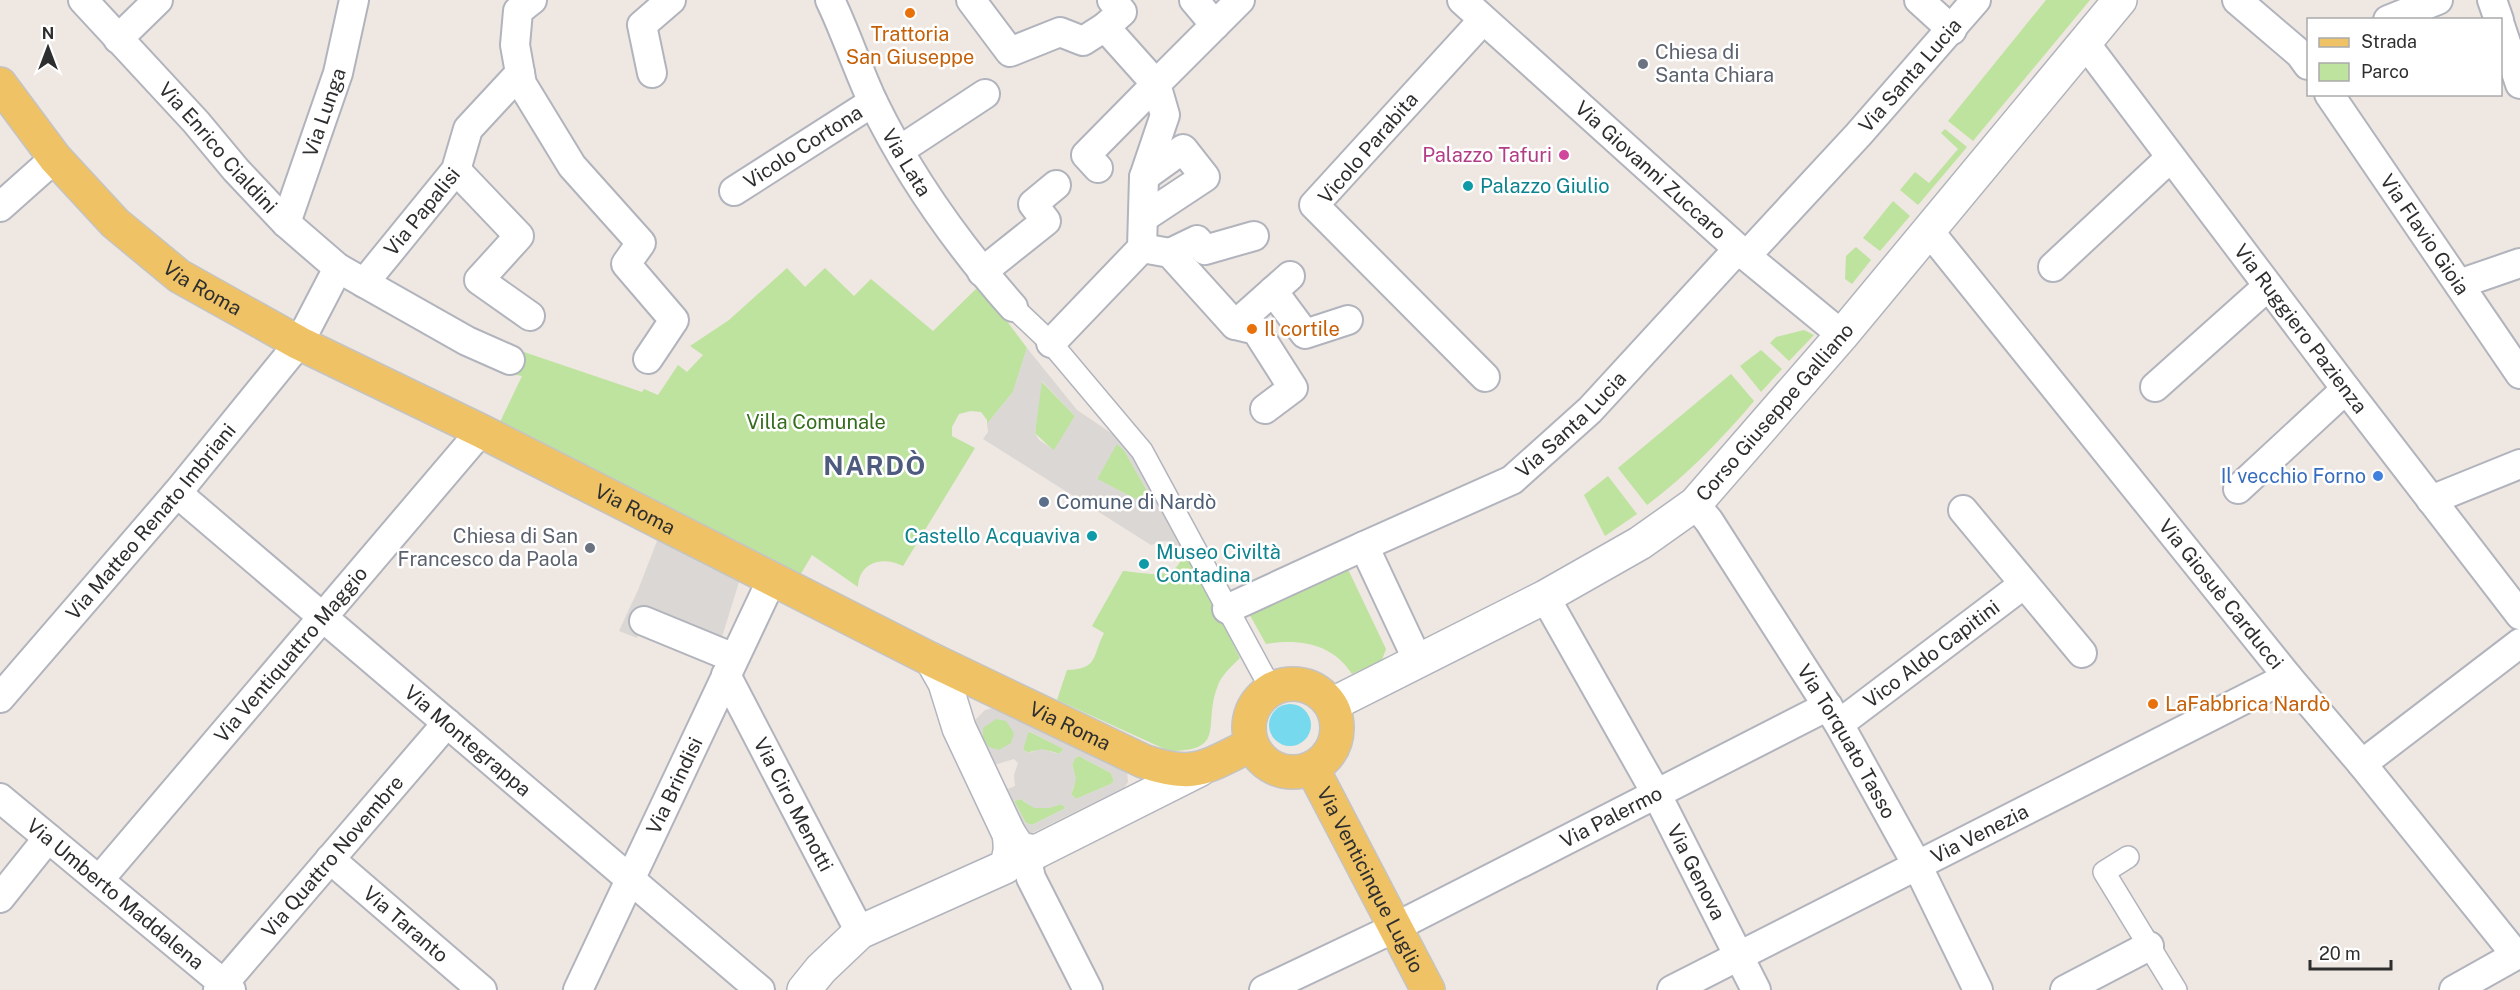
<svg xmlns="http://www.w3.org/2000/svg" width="2520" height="990" font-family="'Public Sans',sans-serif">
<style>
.green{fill:#bde39f}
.plaza{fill:#dbd7d4;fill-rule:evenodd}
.water{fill:#77d9ed}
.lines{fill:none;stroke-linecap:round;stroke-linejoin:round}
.pedestrian-casing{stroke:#b1b4bd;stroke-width:24}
.minor-casing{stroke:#b1b4bd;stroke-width:32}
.tertiary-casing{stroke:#b1b4bd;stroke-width:36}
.primary-casing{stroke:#c4c4c4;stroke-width:36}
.pedestrian{stroke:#fff;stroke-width:21}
.minor{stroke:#fff;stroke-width:28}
.tertiary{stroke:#fff;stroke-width:33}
.primary{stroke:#efc266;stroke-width:33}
.food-dot{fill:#e8710a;stroke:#fff;stroke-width:2}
.worship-dot{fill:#6b7280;stroke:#fff;stroke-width:2}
.hotel-dot{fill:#d1479c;stroke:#fff;stroke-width:2}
.culture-dot{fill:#0f9aa8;stroke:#fff;stroke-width:2}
.shop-dot{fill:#3f7fe0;stroke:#fff;stroke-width:2}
.service-dot{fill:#5c6f8a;stroke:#fff;stroke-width:2}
.labels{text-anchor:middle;stroke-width:5;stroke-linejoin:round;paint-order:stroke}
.food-label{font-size:20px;fill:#c56008;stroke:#fff;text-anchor:start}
.worship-label{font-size:20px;fill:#5b616d;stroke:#fff;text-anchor:start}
.street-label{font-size:20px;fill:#2e2e2e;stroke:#fff}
.hotel-label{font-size:20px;fill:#b23c85;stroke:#fff;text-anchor:end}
.culture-label{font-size:20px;fill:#0d838f;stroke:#fff;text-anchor:start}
.park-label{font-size:20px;fill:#356c1d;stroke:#fff}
.shop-label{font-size:20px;fill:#366cbe;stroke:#fff;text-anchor:end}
.service-label{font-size:20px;fill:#4e5e75;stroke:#fff;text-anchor:start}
.district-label{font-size:26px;font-weight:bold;letter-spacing:1.5px;fill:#4e5b7f;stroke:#fff}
</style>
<rect width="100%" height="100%" fill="#efe7e1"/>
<g class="green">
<path d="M2046 0H2090L1973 141 1948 121Z"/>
<path d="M1945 129 1967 147 1918 205 1900 190 1915 172 1929 183 1958 149 1941 133Z"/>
<path d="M1893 201 1910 216 1880 251 1863 238Z"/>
<path d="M1856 247 1871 260 1852 284 1845 279 1846 256Z"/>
<path d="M787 268 805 287 825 268 854 296 871 279 933 331 980 285 1027 348 1013 392 987 424V420L981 412 971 411 959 414 952 427V436L975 448 903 566C884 556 859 561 858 587L812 555 799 577 500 422 522 376 506 373 518 350 642 392 644 389 658 395 678 365 687 372 703 355 690 346 729 320Z"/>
<path d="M1804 330 1814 335 1789 361 1770 343 1776 337Z"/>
<path d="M1761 350 1782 369 1761 392 1740 366Z"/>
<path d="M1731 374 1754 401C1721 440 1688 474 1647 505L1618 468Z"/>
<path d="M1041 381 1075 416 1054 451 1035 433Z"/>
<path d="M1116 443 1124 450 1155 505 1152 508 1097 479Z"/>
<path d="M1608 476 1637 514 1605 536 1584 495Z"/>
<path d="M1184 546 1240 658C1231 667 1221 675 1217 688 1203 726 1227 751 1169 751L1057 700 1067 670C1099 669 1092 656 1104 633L1092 626 1123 571C1142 572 1170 581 1180 562L1178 550Z"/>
<path d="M1345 563 1386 649 1382 660 1352 674C1333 644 1300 638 1266 644L1247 610Z"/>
<circle cx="998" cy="734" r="16"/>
<path d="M1028 731 1064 749 1059 754C1049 750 1038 748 1028 753L1023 749Z"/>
<path d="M1079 756 1111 773 1114 781 1111 784 1076 799 1071 794C1076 784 1076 775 1072 765L1075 758Z"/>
<path d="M1021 799C1034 810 1045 810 1061 804L1066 808 1032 825 1026 823 1014 801Z"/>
</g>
<g class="plaza">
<path d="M1027 348 1077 410 1123 441 1184 546 1178 550 1170 542 1164 541 1151 545 983 439 988 432 987 424 1013 392ZM1042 381 1075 416 1054 450 1039 440 1035 433ZM1117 444 1124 450 1155 505 1152 507 1097 479Z"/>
<path d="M659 536 736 575 739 582 722 637 715 639 644 621 637 638 619 631 638 590Z"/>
<path d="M1001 706 1127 770 1128 782 1124 788 1026 836 973 722 985 710ZM996 719 1006 721 1014 733 1011 743 999 750 989 747 983 738V728ZM1029 731 1063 749H1064L1059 754 1042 749 1028 753 1023 749ZM1079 756 1111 773 1114 781 1111 784 1076 799 1071 794 1076 779 1072 765 1075 758ZM1014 759 1018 763 1014 775 1015 786 1008 789 994 765ZM1021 799 1034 808H1049L1061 804 1066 808 1032 825 1026 823 1014 801Z"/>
</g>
<circle class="water" cx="1290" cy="725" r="21"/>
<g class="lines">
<defs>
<g id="pedestrian">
<path d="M1013 307 1051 343 1142 451 1271 689"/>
<path d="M2128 857 2104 872 2176 990"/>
</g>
<g id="minor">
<path id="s1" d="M83 0 196 122 236 170 286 223 338 268 467 341 510 360"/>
<path id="s2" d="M830 0C846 33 857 68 873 102 909 176 959 246 1013 307"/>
<path d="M971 0 1010 52 1060 32 1083 41 1105 27 1156 84 1086 155 1098 168"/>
<path d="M1194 0 1215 25"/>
<path id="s3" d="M1462 0 1746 256 1842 335"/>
<path d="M1919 0 1952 30"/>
<path d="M2237 0 2300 54 2308 65"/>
<path d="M2492 0 2499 20"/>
<path d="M1483 20 1314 205 1485 377"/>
<path d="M2388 20 2438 0"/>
<path d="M2500 25 2520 84"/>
<path d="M1105 27 1122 12 1112 0"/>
<path d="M118 39 158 0"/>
<path id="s4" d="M2085 43 2346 389 2520 615"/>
<path d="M520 73 522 84 572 166 641 243 626 264 674 320 648 359"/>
<path d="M652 73 642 25 671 0"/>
<path id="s5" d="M2329 94 2520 374"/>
<path d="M900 150 985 94"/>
<path d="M456 170 519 236 479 280 530 316"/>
<path id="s6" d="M734 191 873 102"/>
<path d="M0 207 55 158"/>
<path d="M1143 218 1205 177 1183 149 1144 177"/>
<path id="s7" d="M286 223 338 73 354 0"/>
<path id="s8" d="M1929 231 2288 677 2362 764 2516 955"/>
<path d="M1142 248 1170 253 1235 325 1256 330 1293 388 1265 409"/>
<path d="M1170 253 1197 240 1205 250 1254 236"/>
<path id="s9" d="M1746 256 1858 135 1976 0"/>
<path d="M2053 267 2170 158"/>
<path d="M982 272 1046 221 1033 204 1056 185"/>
<path id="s10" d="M364 283 456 170 468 129 520 73 515 45 518 11 532 0"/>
<path d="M2459 284 2520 263"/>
<path d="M1273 291 1305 334 1348 320"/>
<path d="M1235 325 1290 276"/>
<path d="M1051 343 1142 248 1144 177 1165 115 1156 84 1240 0"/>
<path d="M2155 387 2268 286"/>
<path d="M2238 489 2346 389"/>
<path id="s11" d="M177 493 760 990"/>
<path d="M2431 500 2520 464"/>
<path id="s12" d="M1695 504 1709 521 1839 724 1917 865 1978 990"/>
<path d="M1963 510 2082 653"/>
<path id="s13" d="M1364 546 1512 480 1590 410 1738 249"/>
<path id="s14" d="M1545 597 1656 793 1756 990"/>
<path d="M1227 609 1364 546 1418 661"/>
<path d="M644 621 734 658"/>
<path id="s15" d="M726 675 860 932"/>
<path id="s16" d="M0 698 177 493 299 343 338 268"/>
<path id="s17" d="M1839 724 2024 584"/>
<path d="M2362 764 2520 643"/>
<path id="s18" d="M0 798 231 990"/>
<path d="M1036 852 1028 865 1031 878 1088 990"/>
<path id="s19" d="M330 859 482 990"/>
<path id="s20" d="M99 880 481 431"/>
<path d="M0 898 48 838"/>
<path id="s21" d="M218 990 447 723"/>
<path id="s22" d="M578 990 772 579"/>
<path id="s23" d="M1264 990 1382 934 1828 706"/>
<path id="s24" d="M1672 990 2288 677"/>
<path d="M2065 990 2149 946"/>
<path d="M2454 990 2520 953"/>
</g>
<g id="tertiary">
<path id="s25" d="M1331 705 1545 597 1640 543 1695 504 1842 335 2120 0"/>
<path d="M1009 834 1019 849 1036 852 1199 770"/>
<path d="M804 990 821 969 860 932 1005 867C1011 855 1011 847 1009 834L959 728 945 683 932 660"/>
</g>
<g id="primary">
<path id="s26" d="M0 84 55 158 115 223 179 276 299 343 481 431 932 660 1143 761C1195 779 1205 767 1251 745"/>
<circle cx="1293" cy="728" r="44"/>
<path id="s27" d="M1312 768 1428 990"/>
</g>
</defs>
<use href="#pedestrian" class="pedestrian-casing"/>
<use href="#minor" class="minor-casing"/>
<use href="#tertiary" class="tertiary-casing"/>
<use href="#primary" class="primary-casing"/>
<use href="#pedestrian" class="pedestrian"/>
<use href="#minor" class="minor"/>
<use href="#tertiary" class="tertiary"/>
<use href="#primary" class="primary"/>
</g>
<g class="food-dot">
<circle cx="910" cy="13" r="6"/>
<circle cx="1252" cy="329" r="6"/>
<circle cx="2153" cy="704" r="6"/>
</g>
<g class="worship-dot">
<circle cx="1643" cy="64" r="6"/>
<circle cx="590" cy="548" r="6"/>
</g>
<circle class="hotel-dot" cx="1564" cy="155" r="6"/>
<g class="culture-dot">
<circle cx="1468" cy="186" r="6"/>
<circle cx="1092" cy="536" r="6"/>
<circle cx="1144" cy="564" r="6"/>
</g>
<circle class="shop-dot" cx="2378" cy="476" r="6"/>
<circle class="service-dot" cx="1044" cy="502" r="6"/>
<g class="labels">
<g class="food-label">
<text x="910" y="41" text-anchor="middle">Trattoria<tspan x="910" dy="23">San Giuseppe</tspan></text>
<text x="1264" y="336">Il cortile</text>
<text x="2165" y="711">LaFabbrica Nardò</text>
</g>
<g class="worship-label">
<text x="1655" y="59">Chiesa di<tspan x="1655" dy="23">Santa Chiara</tspan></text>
<text x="578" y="543" text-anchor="end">Chiesa di San<tspan x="578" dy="23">Francesco da Paola</tspan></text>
</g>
<g class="street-label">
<text dy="7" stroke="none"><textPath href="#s9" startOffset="244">Via Santa Lucia</textPath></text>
<text dy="7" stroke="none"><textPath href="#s7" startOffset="117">Via Lunga</textPath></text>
<text dy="7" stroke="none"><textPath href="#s6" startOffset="82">Vicolo Cortona</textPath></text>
<text dy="7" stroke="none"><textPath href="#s1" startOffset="200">Via Enrico Cialdini</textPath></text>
<text transform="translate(1368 148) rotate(-49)" y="7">Vicolo Parabita</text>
<text dy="7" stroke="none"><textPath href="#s2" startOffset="180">Via Lata</textPath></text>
<text dy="7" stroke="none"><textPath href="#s3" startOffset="254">Via Giovanni Zuccaro</textPath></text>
<text dy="7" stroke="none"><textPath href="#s10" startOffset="92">Via Papalisi</textPath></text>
<text dy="7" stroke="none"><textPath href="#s5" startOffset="170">Via Flavio Gioia</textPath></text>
<text dy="7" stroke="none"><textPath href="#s26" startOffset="290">Via Roma</textPath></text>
<text dy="7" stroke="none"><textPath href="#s4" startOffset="358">Via Ruggiero Pazienza</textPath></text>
<text dy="7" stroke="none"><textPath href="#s25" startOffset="538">Corso Giuseppe Galliano</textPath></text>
<text dy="7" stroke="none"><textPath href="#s13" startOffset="243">Via Santa Lucia</textPath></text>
<text dy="7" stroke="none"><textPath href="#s26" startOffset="776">Via Roma</textPath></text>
<text dy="7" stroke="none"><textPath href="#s16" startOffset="232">Via Matteo Renato Imbriani</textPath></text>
<text dy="7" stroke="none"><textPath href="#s8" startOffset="466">Via Giosuè Carducci</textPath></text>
<text dy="7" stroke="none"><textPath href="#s17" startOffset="116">Vico Aldo Capitini</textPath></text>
<text dy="7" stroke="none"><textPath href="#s20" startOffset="296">Via Ventiquattro Maggio</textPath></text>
<text dy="7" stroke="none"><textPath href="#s26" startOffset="1262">Via Roma</textPath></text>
<text dy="7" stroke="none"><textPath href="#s11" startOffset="382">Via Montegrappa</textPath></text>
<text dy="7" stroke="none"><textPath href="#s12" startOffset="282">Via Torquato Tasso</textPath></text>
<text dy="7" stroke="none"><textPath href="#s22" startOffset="226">Via Brindisi</textPath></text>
<text dy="7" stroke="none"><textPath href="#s15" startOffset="146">Via Ciro Menotti</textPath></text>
<text dy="7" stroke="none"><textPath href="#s23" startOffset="388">Via Palermo</textPath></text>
<text dy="7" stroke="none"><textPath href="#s24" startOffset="345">Via Venezia</textPath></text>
<text dy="7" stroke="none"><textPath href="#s21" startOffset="176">Via Quattro Novembre</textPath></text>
<text dy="7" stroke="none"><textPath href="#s14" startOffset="314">Via Genova</textPath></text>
<text dy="7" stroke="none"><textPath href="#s27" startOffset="126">Via Venticinque Luglio</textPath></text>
<text dy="7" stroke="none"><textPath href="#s18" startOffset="150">Via Umberto Maddalena</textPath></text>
<text dy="7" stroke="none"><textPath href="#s19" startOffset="100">Via Taranto</textPath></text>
</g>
<g class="hotel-label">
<text x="1552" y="162">Palazzo Tafuri</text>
</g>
<g class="culture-label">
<text x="1480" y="193">Palazzo Giulio</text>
<text x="1080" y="543" text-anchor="end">Castello Acquaviva</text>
<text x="1156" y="559">Museo Civiltà<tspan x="1156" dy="23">Contadina</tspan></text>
</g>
<g class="park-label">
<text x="816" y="429">Villa Comunale</text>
</g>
<g class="shop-label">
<text x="2366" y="483">Il vecchio Forno</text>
</g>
<g class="service-label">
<text x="1056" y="509">Comune di Nardò</text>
</g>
<g class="district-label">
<text x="875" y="475">NARDÒ</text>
</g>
</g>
<rect x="2307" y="18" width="195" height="78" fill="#ffffff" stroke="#ababab" stroke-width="1.5"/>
<rect x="2319" y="38" width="30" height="9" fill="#efc266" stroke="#ababab" stroke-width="1.5"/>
<text x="2361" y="48" font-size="18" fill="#2e2e2e">Strada</text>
<rect x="2319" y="63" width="30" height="18" fill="#bde39f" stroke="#ababab" stroke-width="1.5"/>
<text x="2361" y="78" font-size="18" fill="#2e2e2e">Parco</text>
<g transform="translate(48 48)" stroke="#ffffff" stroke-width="4.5" paint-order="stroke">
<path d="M0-4.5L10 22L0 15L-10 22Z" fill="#2e2e2e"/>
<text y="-9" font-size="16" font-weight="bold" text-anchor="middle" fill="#2e2e2e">N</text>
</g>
<path d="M2310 960v9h81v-9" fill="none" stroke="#2e2e2e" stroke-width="3"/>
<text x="2319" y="960" font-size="18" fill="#2e2e2e" stroke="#ffffff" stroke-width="4.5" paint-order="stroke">20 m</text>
</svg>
